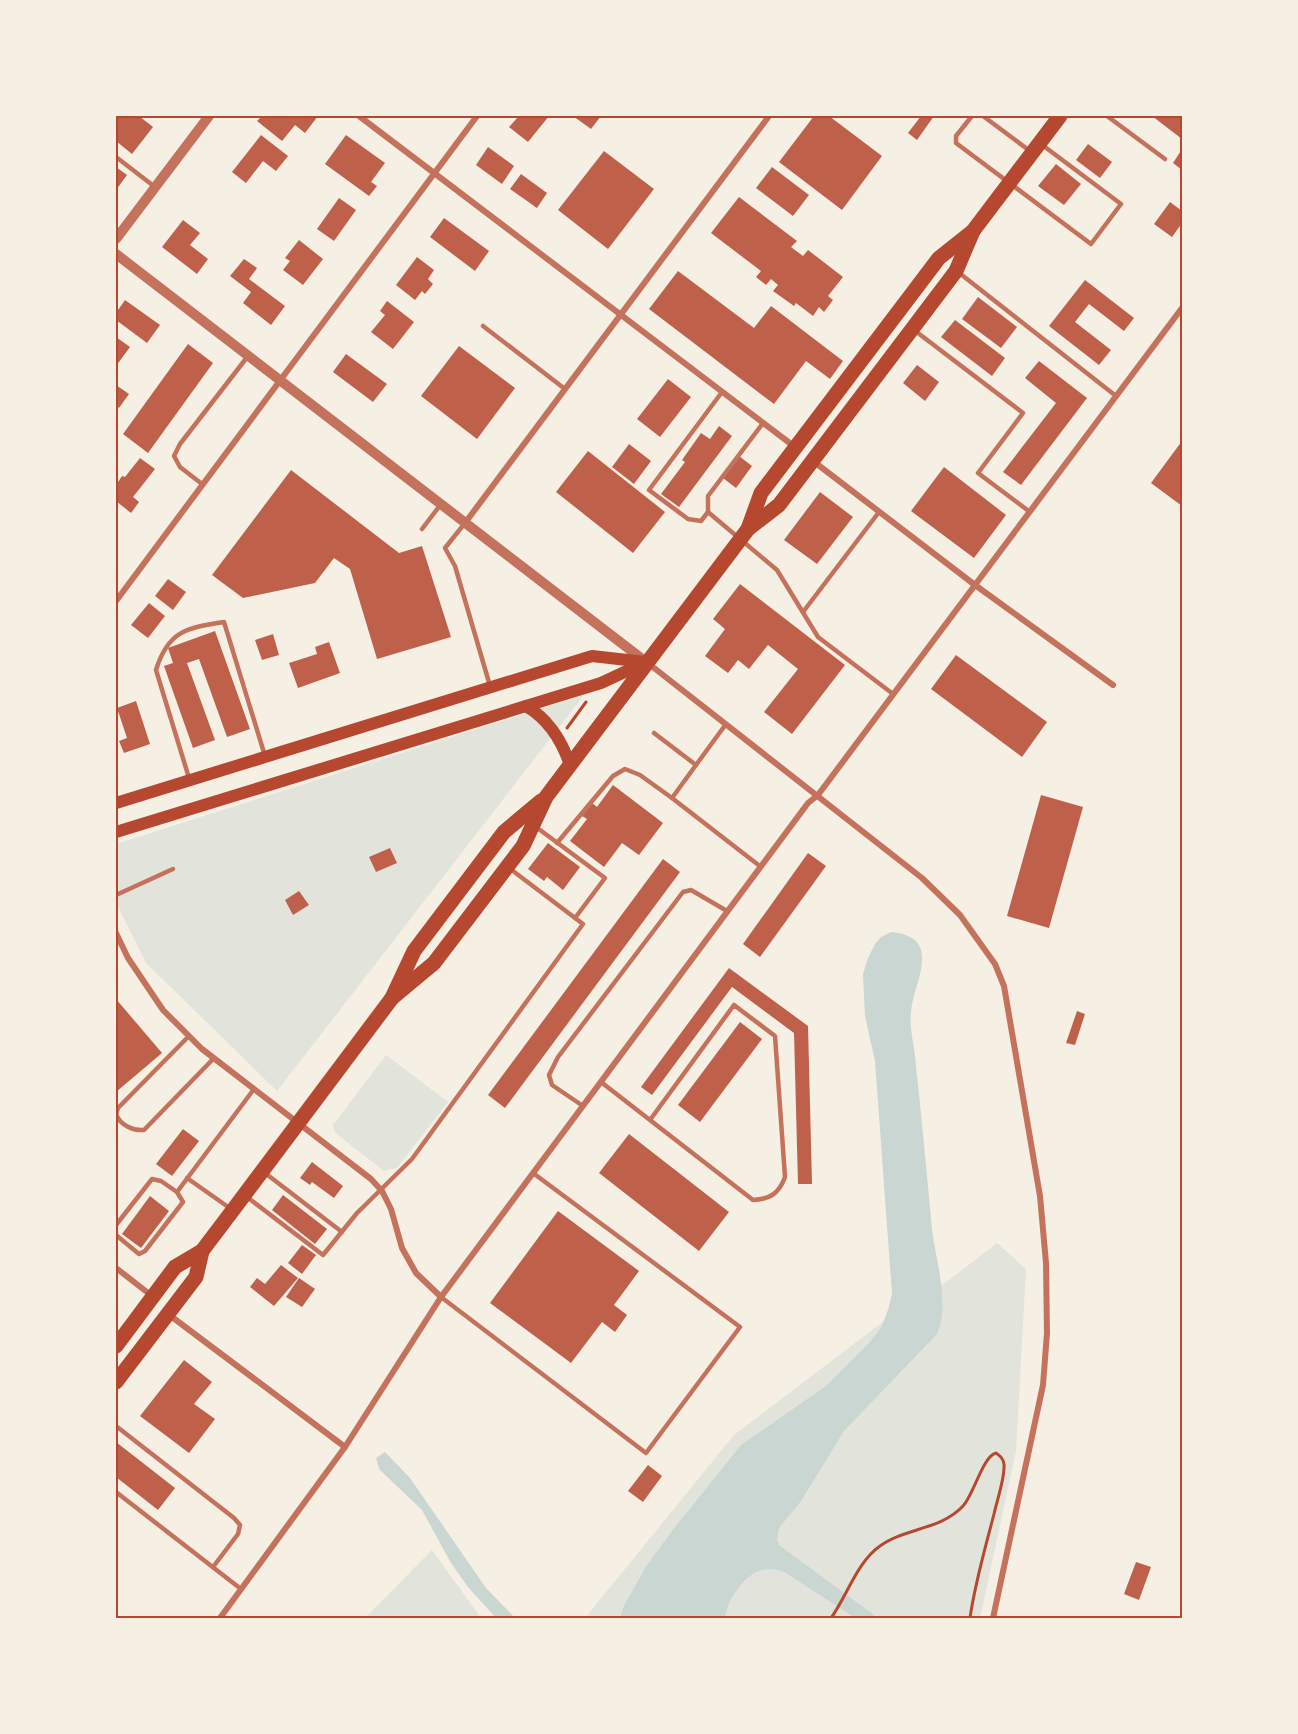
<svg xmlns="http://www.w3.org/2000/svg" width="1298" height="1734" font-family="Merriweather,serif">
<style>
.green{fill:#e2e4dc}
.water{fill:#c9d6d2}
.building{fill:#bf614a}
.lines{fill:none;stroke-linecap:round;stroke-linejoin:round}
.path{stroke:#b5482f;stroke-width:3}
.service{stroke:#c5725c;stroke-width:4.5}
.minor{stroke:#c5725c;stroke-width:6}
.tertiary{stroke:#c5725c;stroke-width:10}
.secondary{stroke:#b5482f;stroke-width:12}
.primary{stroke:#b5482f;stroke-width:15}
.neatline{fill:none;stroke:#b5482f;stroke-width:2}
</style>
<rect width="100%" height="100%" fill="#f6efe4"/>
<g class="green">
<path d="M584 695 277 1091 146 963 116 903V844Z"/>
<path d="M386 1055 448 1102 397 1168 384 1171 338 1135 334 1131 333 1125Z"/>
<path d="M997 1243 1026 1269 1016 1451 980 1618H585L734 1435 876 1327 949 1280Z"/>
<path d="M432 1550 481 1618H365Z"/>
</g>
<g class="water">
<path d="M891 932C944 937 914 981 911 1011 909 1028 915 1049 916 1066 922 1121 927 1176 932 1230 936 1261 950 1305 937 1334L844 1431 801 1501 779 1528 777 1540 779 1545 874 1615V1618H855L786 1573C760 1561 743 1578 730 1601 727 1606 727 1613 724 1618H620L623 1608 645 1568 672 1531 741 1445 826 1386 869 1343 881 1328 888 1310 892 1294 875 1061 865 1016 863 974 868 958 875 944 881 937Z"/>
<path d="M385 1452 410 1478 486 1588 515 1618H496L468 1587 451 1563 422 1510 379 1469 376 1458Z"/>
</g>
<g class="building">
<path d="M117 116H139L153 127 132 154 116 141Z"/>
<path d="M262 116H318L305 133 295 125 282 141 257 121Z"/>
<path d="M519 116H549L528 142 509 127Z"/>
<path d="M573 116H601L591 129Z"/>
<path d="M814 116H829L882 156 842 210 779 162Z"/>
<path d="M921 116H934L917 140 908 133Z"/>
<path d="M1152 116H1182V139Z"/>
<path d="M261 135 288 156 276 171 263 161 246 183 232 172Z"/>
<path d="M346 135 385 163 371 182 377 186 369 196 325 164Z"/>
<path d="M1088 144 1112 162 1100 178 1076 160Z"/>
<path d="M488 147 514 166 502 184 476 165Z"/>
<path d="M1182 149V170L1173 163Z"/>
<path d="M604 151 654 189 608 249 558 210Z"/>
<path d="M1056 164 1081 184 1064 205 1038 186Z"/>
<path d="M116 167 127 175 116 190Z"/>
<path d="M772 167 809 195 793 216 756 188Z"/>
<path d="M521 174 547 193 537 208 510 189Z"/>
<path d="M739 197 797 241 791 247 803 256 808 250 843 277 828 296 833 300 824 312 819 307 813 316 796 303 794 306 773 291 778 285 771 279 766 285 756 277 761 271 711 233Z"/>
<path d="M339 198 356 210 334 241 317 229Z"/>
<path d="M1170 202 1182 211V223L1172 237 1154 224Z"/>
<path d="M444 218 489 251 475 271 430 237Z"/>
<path d="M183 220 200 233 190 245 208 259 197 274 162 247Z"/>
<path d="M299 240 323 259 303 285 283 270 290 261 285 258Z"/>
<path d="M417 257 434 270 428 279 433 284 425 294 422 291 415 300 396 285Z"/>
<path d="M244 259 257 268 249 279 285 306 271 325 243 303 251 292 230 276Z"/>
<path d="M678 271 754 328 771 306 843 361 830 379 806 361 774 404 649 309Z"/>
<path d="M1085 280 1134 318 1124 331 1089 304 1075 322 1111 350 1099 365 1049 326Z"/>
<path d="M978 297 1017 327 1001 348 962 319Z"/>
<path d="M125 300 160 325 147 343 116 320V313Z"/>
<path d="M387 301 414 322 393 349 371 332 385 315 380 311Z"/>
<path d="M955 320 1005 358 992 376 941 337Z"/>
<path d="M116 337 130 347 116 366Z"/>
<path d="M188 344 213 363 148 453 123 434Z"/>
<path d="M459 346 515 388 477 439 421 396Z"/>
<path d="M346 354 387 384 373 402 333 372Z"/>
<path d="M1039 361 1087 398 1021 485 1003 472 1056 403 1025 378Z"/>
<path d="M917 365 939 382 925 401 903 383Z"/>
<path d="M668 379 691 397 660 437 637 419Z"/>
<path d="M116 385 129 394 119 408 116 405Z"/>
<path d="M719 426 732 436 679 507 661 494 685 462 682 460 701 433 710 439Z"/>
<path d="M1182 441V506L1151 483Z"/>
<path d="M629 444 651 461 634 484 612 467Z"/>
<path d="M588 451 665 512 633 553 556 492Z"/>
<path d="M739 456 752 466 736 488 723 478Z"/>
<path d="M140 458 155 469 133 497 139 502 131 513 116 501V485L122 476 125 477Z"/>
<path d="M944 467 1006 515 974 558 911 511Z"/>
<path d="M291 470 399 553 422 546 451 637 377 659 350 569 334 558 315 583 243 598 212 575Z"/>
<path d="M820 492 853 517 817 564 784 540Z"/>
<path d="M168 579 186 592 173 610 155 596Z"/>
<path d="M740 584 845 665 792 734 764 712 798 669 768 645 749 669 738 660 728 673 705 656 725 629 713 619Z"/>
<path d="M149 603 165 616 148 638 131 625Z"/>
<path d="M215 631 250 729 227 737 199 659 187 663 215 740 193 748 164 666 173 663 168 648Z"/>
<path d="M273 634 279 655 262 660 255 640Z"/>
<path d="M329 642 340 673 298 688 289 663 317 654 315 647Z"/>
<path d="M956 655 1047 722 1022 757 931 689Z"/>
<path d="M136 701 150 744 124 753 119 741 127 738 117 708Z"/>
<path d="M613 785 663 823 639 855 622 843 604 867 570 841 587 819 582 816 592 803 597 807Z"/>
<path d="M1041 795 1083 807 1049 928 1007 916Z"/>
<path d="M548 843 580 867 563 890 547 877 544 881 528 869Z"/>
<path d="M390 848 397 863 376 872 369 857Z"/>
<path d="M808 853 826 866 760 957 743 944Z"/>
<path d="M663 859 680 872 505 1108 488 1095Z"/>
<path d="M299 891 309 905 293 915 285 900Z"/>
<path d="M729 968 808 1026 812 1184H798L794 1033 732 987 652 1095 641 1087Z"/>
<path d="M116 999 162 1053 116 1092Z"/>
<path d="M1077 1011 1085 1014 1075 1045 1066 1043Z"/>
<path d="M740 1022 762 1039 700 1122 678 1105Z"/>
<path d="M183 1129 199 1141 172 1176 156 1164Z"/>
<path d="M629 1134 729 1212 699 1251 599 1173Z"/>
<path d="M312 1162 343 1186 334 1198 312 1182 310 1185 300 1178Z"/>
<path d="M283 1195 327 1229 315 1244 272 1210Z"/>
<path d="M150 1196 169 1211 141 1248 122 1234Z"/>
<path d="M558 1211 639 1271 614 1305 627 1315 615 1332 602 1322 571 1363 490 1303Z"/>
<path d="M302 1245 316 1255 302 1274 288 1263Z"/>
<path d="M281 1265 298 1278 274 1306 250 1287 257 1278 265 1284Z"/>
<path d="M299 1278 315 1289 302 1307 286 1297Z"/>
<path d="M184 1360 212 1382 194 1404 215 1419 189 1453 140 1416Z"/>
<path d="M116 1442 175 1488 158 1510 116 1477Z"/>
<path d="M648 1465 662 1476 643 1502 628 1491Z"/>
<path d="M1136 1562 1151 1567 1139 1600 1124 1594Z"/>
</g>
<g class="lines">
<g class="path">
<path d="M567 728 586 702"/>
<path d="M831 1618C847 1596 857 1562 880 1546 904 1528 941 1530 963 1506 974 1494 983 1456 996 1453 1000 1456 1003 1458 1004 1464 1005 1478 997 1500 994 1514 985 1549 975 1583 970 1618"/>
</g>
<g class="service">
<path d="M972 116 956 136V143L1091 244 1121 204 1041 144"/>
<path d="M983 116 1030 151"/>
<path d="M1107 116 1165 159"/>
<path d="M116 157 155 187"/>
<path d="M958 272 1116 396"/>
<path d="M483 326 565 389"/>
<path d="M914 330 1023 413 978 473 1030 512"/>
<path d="M763 423 708 496V512L777 570 818 637 893 694"/>
<path d="M202 484 180 467 174 456 180 444 248 356"/>
<path d="M708 512 701 521 688 519 649 490 722 392"/>
<path d="M465 523 445 548 455 566 490 686"/>
<path d="M422 529 441 504"/>
<path d="M803 612 879 512"/>
<path d="M654 733 696 765 672 798"/>
<path d="M696 765 726 724"/>
<path d="M189 778 156 670C168 631 186 628 224 622L265 756"/>
<path d="M536 827 605 878 575 918"/>
<path d="M557 843 613 776 625 769 640 775 672 798 761 867"/>
<path d="M116 895 173 869"/>
<path d="M189 1036 118 1108 116 1114C120 1125 133 1131 144 1130L214 1058"/>
<path d="M601 1082 753 1200C771 1199 779 1193 785 1177L775 1036 734 1005 650 1120"/>
<path d="M583 1106 552 1085 549 1075 558 1057 683 892 691 890 727 911"/>
<path d="M265 1173 342 1232"/>
<path d="M187 1178 231 1209"/>
<path d="M247 1197 323 1255 357 1213 412 1159 583 924 509 868"/>
<path d="M116 1225 152 1179 161 1181 177 1192 254 1089"/>
<path d="M116 1235 139 1254 145 1251 183 1202 177 1192"/>
<path d="M441 1297 646 1453 740 1327 533 1173"/>
<path d="M116 1426 234 1518 240 1525 238 1534 213 1567"/>
<path d="M116 1492 241 1589"/>
</g>
<g class="minor">
<path d="M359 116 795 447"/>
<path d="M813 461 975 585 1113 685"/>
<path d="M465 523 769 116"/>
<path d="M116 601 477 116"/>
<path d="M649 664 922 878 960 915 995 964 1004 986 1040 1196 1046 1263 1047 1333 1043 1385 993 1618"/>
<path d="M116 933 128 958 163 1010 202 1049 371 1179 382 1191 391 1209 402 1248 416 1273 441 1297"/>
<path d="M116 1268 152 1296"/>
<path d="M168 1314 345 1447"/>
<path d="M220 1618 345 1447 441 1297 808 803 818 795 1182 308"/>
</g>
<g class="tertiary">
<path d="M116 239 209 116"/>
<path d="M116 254 646 662"/>
</g>
<g class="secondary">
<path d="M526 706C548 719 562 741 570 765"/>
<path d="M116 803 592 656 645 662"/>
<path d="M116 832 601 683 646 662"/>
</g>
<g class="primary">
<path d="M748 529 779 505 956 271 973 231 1060 116"/>
<path d="M392 998 434 963 523 846 546 797 748 529 761 493 939 258 973 231"/>
<path d="M116 1346 175 1267 202 1251 233 1210 392 998 414 951 504 832 541 801"/>
<path d="M116 1382 196 1277 202 1251"/>
</g>
</g>
<rect width="1298" height="1734" fill="none" stroke="#f6efe4" stroke-width="234"/>
<rect x="117" y="117" width="1064" height="1500" class="neatline"/>
</svg>
